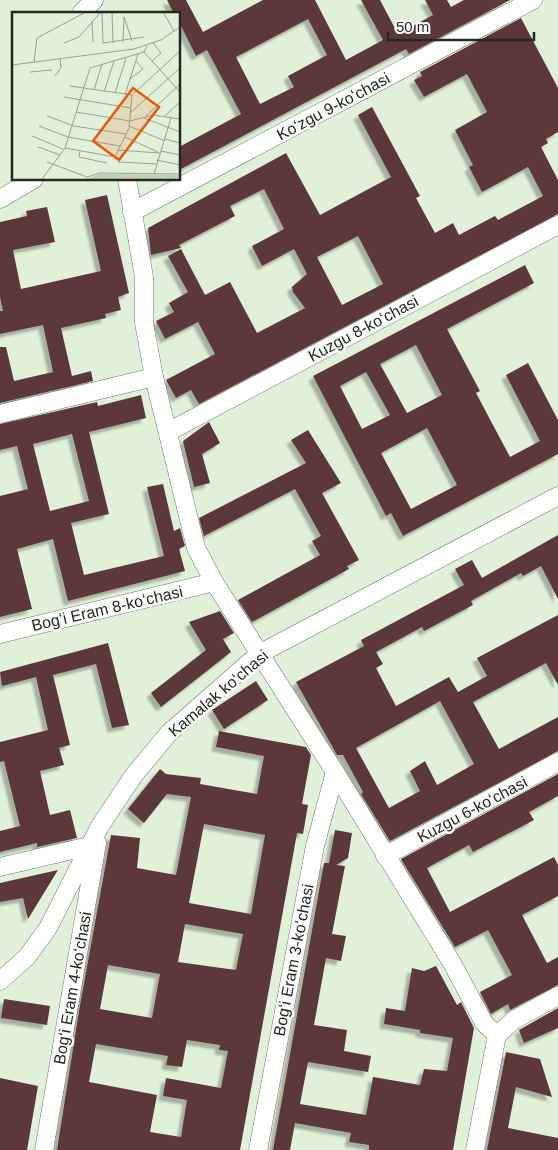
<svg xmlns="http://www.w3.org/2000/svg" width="558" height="1150" font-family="Helvetica,sans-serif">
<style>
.building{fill:#5b383b;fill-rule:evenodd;filter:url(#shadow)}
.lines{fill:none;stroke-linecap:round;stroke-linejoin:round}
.street-casing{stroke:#6d7c67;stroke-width:19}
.street{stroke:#fff;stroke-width:18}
.labels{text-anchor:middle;stroke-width:5;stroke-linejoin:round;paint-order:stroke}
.street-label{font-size:16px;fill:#232920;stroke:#fff}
.inset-road{fill:none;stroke:#95a18f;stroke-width:1}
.view{fill:#e8590c;fill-opacity:0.15;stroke:#e8590c;stroke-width:2.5}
.inset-edge{fill:none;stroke:#232920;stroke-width:2.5}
</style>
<defs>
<filter id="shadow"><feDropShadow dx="-4.5" dy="4.5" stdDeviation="1" flood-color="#0004"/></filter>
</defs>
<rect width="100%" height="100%" fill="#e1f1d9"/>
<g class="building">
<path d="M167 0H186L203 32 263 0H315L346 60 383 40 361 0H380L398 34 433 15 425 0H447L451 7 464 0H510L409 54 406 49 179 170V147L241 114 207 50 196 56 179 22V14H174ZM308 19 327 55 288 76 294 87 260 104 236 57Z"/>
<path d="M521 18 558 88V132L546 139 548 143 541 147 558 180V214L199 404 191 390 176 398 166 380 215 354 198 322 165 339 156 321 174 312 169 303 188 292 168 256 181 249 205 295 230 282 257 333 305 308 293 292 292 287 307 274 294 249 262 266 252 246 284 229 264 189 230 206 235 216 179 245 181 248 151 255 148 228 286 153 320 215 391 177 358 115 372 107 420 196 416 198 435 233 453 223 459 235 495 216 498 220 543 196 528 167 482 192 469 167 473 165 455 130 487 112 467 74 424 97 414 80 422 76 420 72ZM358 236 383 284 342 305 317 257Z"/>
<path d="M107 195 129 293 118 297 121 310 105 314 106 318 61 328 72 376 91 371 93 381 0 403V347H6L14 381 53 372 43 325 0 334V311H3L0 297V222L27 216 26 211 47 207 55 242 13 250 21 289 101 271 85 200Z"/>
<path d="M525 265 534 283 447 329 480 391 476 393 510 457 540 441 506 375 528 363 558 420V454L403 536 391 513 386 516 313 376ZM416 345 442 395 407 413 380 364ZM366 372 390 415 362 429 340 386ZM427 428 457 485 411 509 381 453Z"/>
<path d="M141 395 146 418 89 432 109 514 71 523 84 575 164 556 147 487 163 484 174 531 180 528 185 546 179 549 185 571 68 601 53 539 17 549 32 609 0 617V496L28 489 17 446 0 450V424L97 402 98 406ZM72 434 89 501 50 511 33 444Z"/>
<path d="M209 422 220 443 202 454 210 483 194 487 183 441Z"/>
<path d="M308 430 341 483 322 493 359 560 347 566 349 569 252 622 238 600 320 555 312 541 321 536 295 489 204 536 199 518 306 463 291 440Z"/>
<path d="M558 535V599L541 566 523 576 521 573 471 601 473 605 424 631 422 627 376 652 383 664 376 668 396 706 449 677 458 692 487 676 477 658 558 615V685L546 663 473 702 499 749 558 717V751L390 841 361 794 363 792 343 755H337L296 682 364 646 361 640 464 585 455 569 472 560 482 578ZM440 701 474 764 437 785 425 761 410 771 420 791 389 808 356 748Z"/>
<path d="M220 611 234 633 223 639 231 652 161 707 151 693 206 650 189 622Z"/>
<path d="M108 643 129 725 112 728 96 664 53 675 70 745 59 748 64 765 40 771 50 815 70 810 77 838 37 847V843L0 852V831L20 826 4 761 0 762V742L48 730 36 677 2 686 0 672Z"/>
<path d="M256 681 268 700 224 729 212 710Z"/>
<path d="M219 731 306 747 311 755 302 804 308 805 303 834 297 833 240 1150H57L79 1011 111 835 140 838 137 868 176 875 191 797 167 794 144 823 128 809 160 769 166 774 201 778 200 784 257 794 264 756 216 747ZM204 824 265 835 251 914 189 903ZM185 924 243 934 236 970 178 962ZM108 965 160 974 152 1018 100 1009ZM187 1040 220 1045 219 1050 228 1051 221 1088 166 1078 163 1096 187 1100 181 1137 150 1132 157 1095 89 1082 96 1044 168 1056 166 1065 182 1067Z"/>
<path d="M558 774V796L529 812 534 820 473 852 469 845 427 868 450 912 554 857 558 865V896L522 915 547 963 558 957V985L510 1010 508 1004 491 1014 480 992 512 975 488 930 455 947 401 859Z"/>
<path d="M335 830 352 833 348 858 336 865 345 866 332 934 346 936 341 961 326 958 314 1025 347 1030 344 1051 371 1056 368 1072 308 1062 300 1104 366 1115 373 1077 420 1085 424 1069 447 1071 453 1038 420 1033V1030L384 1024 386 1008 405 1011 412 968 424 971 436 966 457 1005 461 1002 474 1028 453 1150H369V1145L349 1142 351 1133 295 1123 290 1150H273L324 863H329Z"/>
<path d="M58 870 28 919 23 898 0 902V883Z"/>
<path d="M4 999 50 1006 47 1025 1 1018Z"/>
<path d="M558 1008V1028L524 1043 519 1030Z"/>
<path d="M506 1052 540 1059 552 1097 516 1087 508 1128 558 1138V1150H487Z"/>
<path d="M0 1078 38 1086 27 1150H0Z"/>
</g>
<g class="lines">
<defs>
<g id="street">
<path d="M83 14 82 12 94 0"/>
<path d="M127 179 144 277V323L154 377 196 548 214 582 335 772 452 963 484 1023 497 1035"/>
<path d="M0 199 34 179"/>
<path d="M132 212 533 0"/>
<path d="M0 414 154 377"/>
<path d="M168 432 558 225"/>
<path d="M0 634 214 582"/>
<path d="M385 856 558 762"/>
<path d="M0 867 89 846"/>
<path d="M0 981 27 957 48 928 100 826 134 775 169 733 259 654 558 496"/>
<path d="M497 1035 514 1020 558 996"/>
<path d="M44 1150 97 843"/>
<path d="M258 1150 315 846 335 772"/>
<path d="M475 1150 497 1035"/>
</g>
</defs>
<use href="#street" class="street-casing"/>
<use href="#street" class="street"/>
</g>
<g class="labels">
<g class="street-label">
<text transform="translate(333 106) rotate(-28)" y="6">Koʻzgu 9-koʻchasi</text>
<text transform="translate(363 328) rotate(-28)" y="6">Kuzgu 8-koʻchasi</text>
<text transform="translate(107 608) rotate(-13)" y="6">Bogʻi Eram 8-koʻchasi</text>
<text transform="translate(218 693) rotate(-40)" y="6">Kamalak koʻchasi</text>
<text transform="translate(472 809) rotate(-28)" y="6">Kuzgu 6-koʻchasi</text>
<text transform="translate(293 960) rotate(-79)" y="6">Bogʻi Eram 3-koʻchasi</text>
<text transform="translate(72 988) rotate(-80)" y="6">Bogʻi Eram 4-koʻchasi</text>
</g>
</g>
<g transform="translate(12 12)">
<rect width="168" height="168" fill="#e1f1d9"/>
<path d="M88 162 168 163 167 167H74Z" fill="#bfd0b7"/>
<path class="inset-road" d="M90 0 91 31 132 25M100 0 101 31M151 0 162 19M80 9 81 30M111 30 112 5 120 29M52 31 67 25 89 0M132 40 168 80M140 49 149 41 141 31M22 50 25 26 74 0M0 53 122 37 149 28 168 15M18 60 40 58M43 64 49 56 48 46M118 67 131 57 124 49M58 74 120 83M82 78 90 52M92 80 102 49M103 81 114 46M113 83 126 42M120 83 168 39M52 85 119 96M64 100 118 109 141 103 168 107M118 101 168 56M35 104 62 114 114 122M134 104 168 72M153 104 168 90M132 106 168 120M27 114 56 125 108 134M117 114 153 129M20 124 51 137M113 125 146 140M153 127 168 131M26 135 48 143M53 136 103 145 117 116 120 83M105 138 148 141M68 139 67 145 95 151M149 139 168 143M145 148 168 153M35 150 75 165 88 161 168 162M106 150 144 152M142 162 159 106M30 167 53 136 78 56 132 40 135 34"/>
<path class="view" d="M121 76 147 95 107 148 81 129Z"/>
<rect width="168" height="168" class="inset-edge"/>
</g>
<path d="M388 32v8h146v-8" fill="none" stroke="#232920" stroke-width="2.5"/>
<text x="396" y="32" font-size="15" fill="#232920" stroke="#ffffff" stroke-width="4" paint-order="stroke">50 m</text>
</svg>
